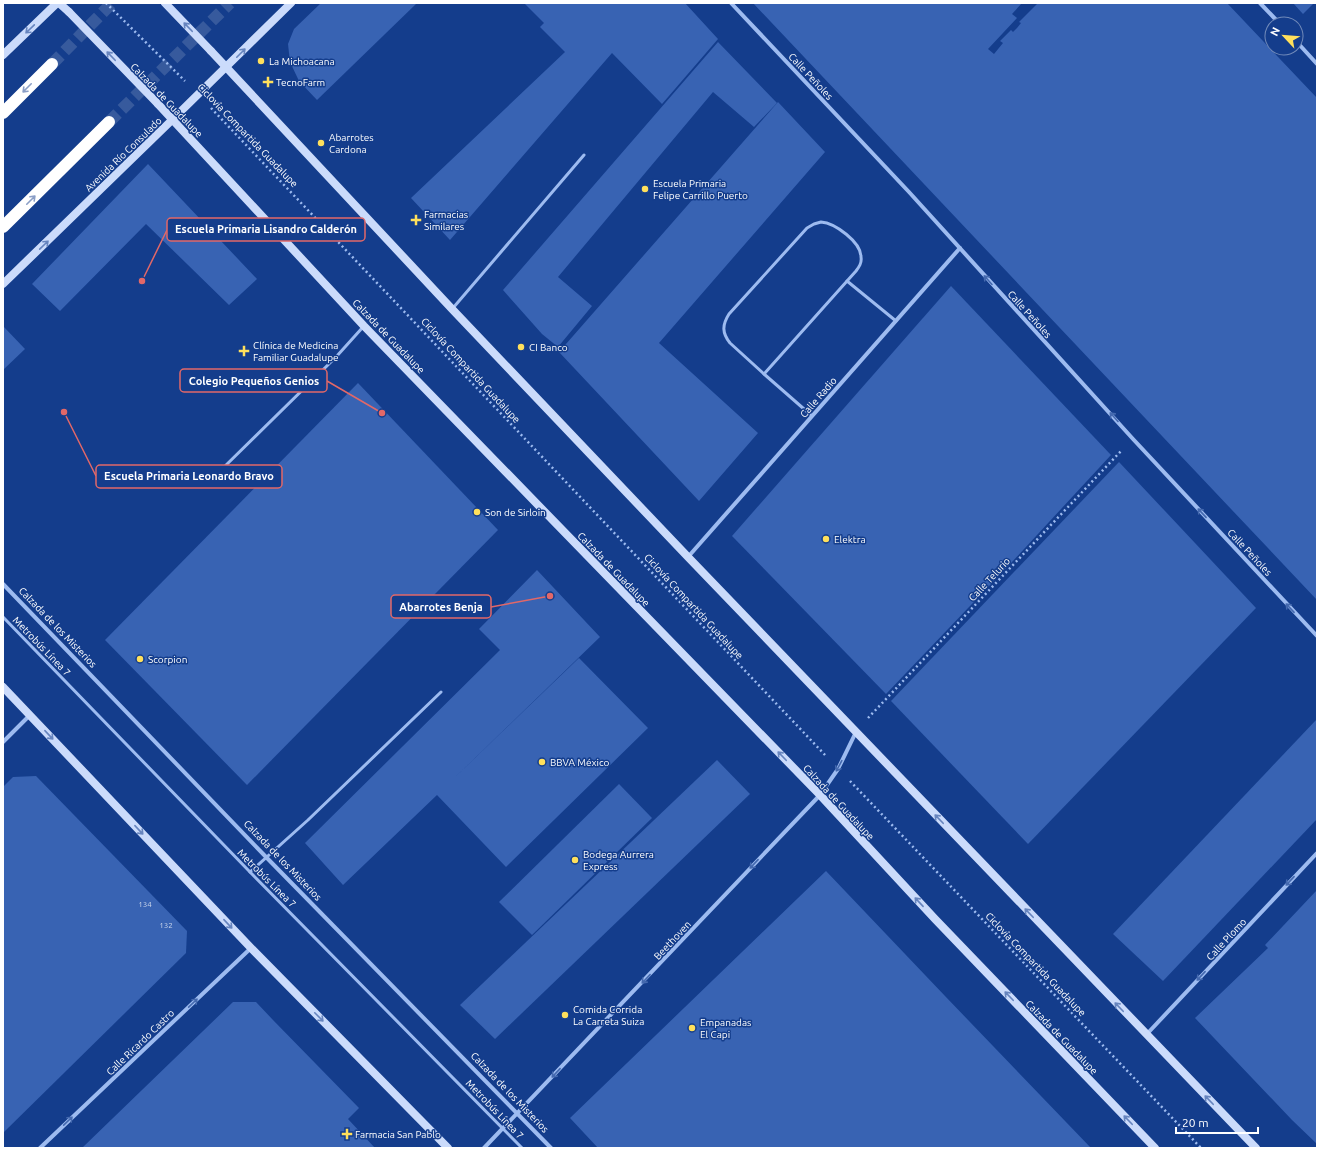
<svg xmlns="http://www.w3.org/2000/svg" width="1320" height="1151" font-family="Ubuntu,sans-serif">
<style>
.building{fill:#3863b3}
.lines{fill:none;stroke-linecap:round;stroke-linejoin:round}
.highway-tunnel{stroke:#375a9d;stroke-width:12;stroke-dasharray:12 6;stroke-linecap:butt}
.path{stroke:#9dbbf0;stroke-width:2.5;stroke-dasharray:2 3;stroke-linecap:butt}
.lane{stroke:#9dbbf0;stroke-width:3}
.street{stroke:#9dbbf0;stroke-width:4}
.secondary{stroke:#cbdbfb;stroke-width:8}
.highway{stroke:#fff;stroke-width:12}
.secondary-bridge{stroke:#cbdbfb;stroke-width:8}
.oneway{stroke:#6684be}
.oneway2{stroke:#8a9ec6}
.oneway3{stroke:#4469af}
.poi-dot{fill:#ffe05c;stroke:#143d8c;stroke-width:1.5}
.labels{text-anchor:middle;stroke-width:3;stroke-linejoin:round;paint-order:stroke}
.number-label{font-size:8px;fill:#cdd8ec}
.poi-label{font-size:10px;fill:#fff;stroke:#143d8c;text-anchor:start}
.street-label{font-size:10px;fill:#fff;stroke:#143d8c}
.leader{fill:none;stroke:#e26868;stroke-width:1.5}
.callout-dot{fill:#e26868;stroke:#143d8c;stroke-width:1.5}
.callout{fill:#143d8c;stroke:#e26868;stroke-width:1.5}
.callout-label{font-size:11px;text-anchor:middle;font-weight:bold;fill:#fff}
</style>
<rect width="100%" height="100%" fill="#143d8c"/>
<g class="building">
<path d="M321 3H417L317 100 299 81 290 62 288 44 294 29Z"/>
<path d="M524 3H685L718 39 662 104 612 53 450 240 411 198 565 52 540 27 544 23Z"/>
<path d="M753 3H1022L1012 14 1017 18 988 49 994 54 1003 43 1000 41 1011 30 1013 32 1017 28 1021 23 1019 22 1038 3H1227L1317 98V600Z"/>
<path d="M1293 3H1314L1303 14Z"/>
<path d="M718 42 777 103 754 127 713 92 558 277 592 306 558 347 542 334 503 290Z"/>
<path d="M778 102 825 152 659 343 758 433 699 501 559 352Z"/>
<path d="M148 164 257 279 229 305 146 224 60 311 32 284Z"/>
<path d="M951 286 1111 455 1012 562 886 694 732 536Z"/>
<path d="M3 326 25 349 3 370Z"/>
<path d="M358 383 498 530 247 785 105 640Z"/>
<path d="M1119 462 1256 608 1028 844 891 701Z"/>
<path d="M537 570 600 637 448 784 579 658 648 728 506 867 437 795 343 885 305 843 500 650 479 629Z"/>
<path d="M1317 719V819L1163 981 1113 934Z"/>
<path d="M717 760 750 794 495 1039 460 1005Z"/>
<path d="M36 776 187 931 186 953 3 1133V787L13 777Z"/>
<path d="M619 784 652 818 532 935 499 902Z"/>
<path d="M826 871 945 996 1091 1148H598L570 1118Z"/>
<path d="M1317 890V1144L1292 1120 1195 1018 1268 948 1265 945Z"/>
<path d="M233 1002H256L273 1020 359 1108 348 1119 375 1148H82Z"/>
</g>
<g class="lines">
<g class="highway-tunnel">
<path d="M52 64 112 3"/>
<path d="M109 122 230 3"/>
</g>
<g class="path">
<path d="M106 3 185 81"/>
<path d="M211 108 826 756"/>
<path d="M868 718 1122 450"/>
<path d="M850 781 1201 1148"/>
</g>
<g class="lane">
<path d="M821 222C835 223 861 242 861 257 862 263 859 267 856 271L764 374 730 343C722 333 722 325 729 314L807 228 814 224Z"/>
<path d="M847 281 896 321"/>
<path d="M453 308 584 155"/>
<path d="M764 374 812 416"/>
<path d="M221 470 336 357 363 327"/>
<path d="M3 617 250 872 522 1148"/>
<path d="M250 872 308 820 441 692"/>
</g>
<g class="street">
<path d="M731 3 909 192 1133 439 1317 636"/>
<path d="M1260 3 1280 24"/>
<path d="M1296 41 1317 64"/>
<path d="M688 557 960 248"/>
<path d="M3 584 267 858 551 1148"/>
<path d="M3 742 30 715"/>
<path d="M1146 1035 1317 853"/>
<path d="M40 1148 251 948"/>
<path d="M484 1148 820 795 838 769 856 732"/>
</g>
<g class="secondary">
<path d="M59 3 69 12"/>
<path d="M211 51 452 309 688 557 1256 1148"/>
<path d="M3 55 57 3"/>
<path d="M158 104 364 326 820 795 935 919 1155 1148"/>
<path d="M3 284 173 119 291 3"/>
<path d="M3 687 251 948 448 1148"/>
</g>
<g class="highway">
<path d="M3 113 52 64"/>
<path d="M3 227 109 122"/>
</g>
<g class="secondary-bridge">
<path d="M165 3 211 51"/>
<path d="M69 12 158 104"/>
</g>
</g>
<defs><path id="oneway-shaft" d="M-6 0H5M1.5-3L5.5 0L1.5 3" fill="none" stroke-width="1.6" stroke-linecap="round" stroke-linejoin="round"/></defs>
<g class="oneway">
<use href="#oneway-shaft" transform="translate(188 27) rotate(-134)"/>
<use href="#oneway-shaft" transform="translate(30 29) rotate(136)"/>
<use href="#oneway-shaft" transform="translate(241 53) rotate(-45)"/>
<use href="#oneway-shaft" transform="translate(111 56) rotate(-134)"/>
<use href="#oneway-shaft" transform="translate(44 245) rotate(-44)"/>
<use href="#oneway-shaft" transform="translate(49 735) rotate(47)"/>
<use href="#oneway-shaft" transform="translate(782 756) rotate(-134)"/>
<use href="#oneway-shaft" transform="translate(939 819) rotate(-134)"/>
<use href="#oneway-shaft" transform="translate(139 830) rotate(47)"/>
<use href="#oneway-shaft" transform="translate(919 902) rotate(-133)"/>
<use href="#oneway-shaft" transform="translate(1029 913) rotate(-134)"/>
<use href="#oneway-shaft" transform="translate(228 924) rotate(47)"/>
<use href="#oneway-shaft" transform="translate(1009 996) rotate(-134)"/>
<use href="#oneway-shaft" transform="translate(1119 1007) rotate(-134)"/>
<use href="#oneway-shaft" transform="translate(319 1017) rotate(45)"/>
<use href="#oneway-shaft" transform="translate(1209 1100) rotate(-134)"/>
<use href="#oneway-shaft" transform="translate(1128 1120) rotate(-134)"/>
</g>
<g class="oneway2">
<use href="#oneway-shaft" transform="translate(27 88) rotate(135)"/>
<use href="#oneway-shaft" transform="translate(31 200) rotate(-45)"/>
</g>
<g class="oneway3">
<use href="#oneway-shaft" transform="translate(988 280) rotate(-132)"/>
<use href="#oneway-shaft" transform="translate(1114 417) rotate(-132)"/>
<use href="#oneway-shaft" transform="translate(1202 513) rotate(-133)"/>
<use href="#oneway-shaft" transform="translate(1290 608) rotate(-133)"/>
<use href="#oneway-shaft" transform="translate(839 766) rotate(118)"/>
<use href="#oneway-shaft" transform="translate(754 864) rotate(133)"/>
<use href="#oneway-shaft" transform="translate(1290 881) rotate(133)"/>
<use href="#oneway-shaft" transform="translate(1201 976) rotate(133)"/>
<use href="#oneway-shaft" transform="translate(646 979) rotate(133)"/>
<use href="#oneway-shaft" transform="translate(193 1003) rotate(-44)"/>
<use href="#oneway-shaft" transform="translate(556 1073) rotate(133)"/>
<use href="#oneway-shaft" transform="translate(68 1121) rotate(-44)"/>
</g>
<g class="poi-dot">
<circle cx="261" cy="61" r="4"/>
<path d="M266 76h4v4h4v4h-4v4h-4v-4h-4v-4h4z"/>
<circle cx="321" cy="143" r="4"/>
<circle cx="645" cy="189" r="4"/>
<path d="M414 214h4v4h4v4h-4v4h-4v-4h-4v-4h4z"/>
<circle cx="521" cy="347" r="4"/>
<path d="M242 345h4v4h4v4h-4v4h-4v-4h-4v-4h4z"/>
<circle cx="477" cy="512" r="4"/>
<circle cx="826" cy="539" r="4"/>
<circle cx="140" cy="659" r="4"/>
<circle cx="542" cy="762" r="4"/>
<circle cx="575" cy="860" r="4"/>
<circle cx="565" cy="1015" r="4"/>
<circle cx="692" cy="1028" r="4"/>
<path d="M345 1128h4v4h4v4h-4v4h-4v-4h-4v-4h4z"/>
</g>
<g class="labels">
<g class="number-label">
<text x="145" y="907">134</text>
<text x="166" y="928">132</text>
</g>
<g class="poi-label">
<text x="269" y="65">La Michoacana</text>
<text x="276" y="86">TecnoFarm</text>
<text x="329" y="141">Abarrotes<tspan x="329" dy="12">Cardona</tspan></text>
<text x="653" y="187">Escuela Primaria<tspan x="653" dy="12">Felipe Carrillo Puerto</tspan></text>
<text x="424" y="218">Farmacias<tspan x="424" dy="12">Similares</tspan></text>
<text x="253" y="349">Clínica de Medicina<tspan x="253" dy="12">Familiar Guadalupe</tspan></text>
<text x="529" y="351">CI Banco</text>
<text x="485" y="516">Son de Sirloin</text>
<text x="834" y="543">Elektra</text>
<text x="148" y="663">Scorpion</text>
<text x="550" y="766">BBVA México</text>
<text x="583" y="858">Bodega Aurrera<tspan x="583" dy="12">Express</tspan></text>
<text x="573" y="1013">Comida Corrida<tspan x="573" dy="12">La Carreta Suiza</tspan></text>
<text x="700" y="1026">Empanadas<tspan x="700" dy="12">El Capi</tspan></text>
<text x="355" y="1138">Farmacia San Pablo</text>
</g>
<g class="street-label">
<text transform="translate(811 76) rotate(47)" y="4">Calle Peñoles</text>
<text transform="translate(167 100) rotate(46)" y="4">Calzada de Guadalupe</text>
<text transform="translate(248 135) rotate(46)" y="4">Ciclovía Compartida Guadalupe</text>
<text transform="translate(123 154) rotate(-44)" y="4">Avenida Río Consulado</text>
<text transform="translate(1030 314) rotate(48)" y="4">Calle Peñoles</text>
<text transform="translate(389 336) rotate(46)" y="4">Calzada de Guadalupe</text>
<text transform="translate(471 370) rotate(47)" y="4">Ciclovía Compartida Guadalupe</text>
<text transform="translate(818 397) rotate(-49)" y="4">Calle Radio</text>
<text transform="translate(1250 552) rotate(47)" y="4">Calle Peñoles</text>
<text transform="translate(614 569) rotate(46)" y="4">Calzada de Guadalupe</text>
<text transform="translate(989 579) rotate(-47)" y="4">Calle Telurio</text>
<text transform="translate(694 606) rotate(47)" y="4">Ciclovía Compartida Guadalupe</text>
<text transform="translate(58 627) rotate(46)" y="4">Calzada de los Misterios</text>
<text transform="translate(42 646) rotate(46)" y="4">Metrobús Línea 7</text>
<text transform="translate(839 802) rotate(47)" y="4">Calzada de Guadalupe</text>
<text transform="translate(283 860) rotate(46)" y="4">Calzada de los Misterios</text>
<text transform="translate(267 878) rotate(45)" y="4">Metrobús Línea 7</text>
<text transform="translate(1226 939) rotate(-47)" y="4">Calle Plomo</text>
<text transform="translate(672 940) rotate(-47)" y="4">Beethoven</text>
<text transform="translate(1036 964) rotate(46)" y="4">Ciclovía Compartida Guadalupe</text>
<text transform="translate(1062 1037) rotate(46)" y="4">Calzada de Guadalupe</text>
<text transform="translate(140 1042) rotate(-44)" y="4">Calle Ricardo Castro</text>
<text transform="translate(510 1092) rotate(46)" y="4">Calzada de los Misterios</text>
<text transform="translate(495 1109) rotate(46)" y="4">Metrobús Línea 7</text>
</g>
</g>
<path class="leader" d="M142 281L167 230M382 413L327 381M64 412L96 476M550 596L491 607"/>
<g class="callout-dot">
<circle cx="142" cy="281" r="4"/>
<circle cx="382" cy="413" r="4"/>
<circle cx="64" cy="412" r="4"/>
<circle cx="550" cy="596" r="4"/>
</g>
<g class="callout">
<rect x="167" y="218" width="198" height="23" rx="4"/>
<rect x="180" y="369" width="147" height="23" rx="4"/>
<rect x="96" y="465" width="186" height="23" rx="4"/>
<rect x="391" y="595" width="100" height="23" rx="4"/>
</g>
<g class="callout-label">
<text x="266" y="233">Escuela Primaria Lisandro Calderón</text>
<text x="254" y="385">Colegio Pequeños Genios</text>
<text x="189" y="480">Escuela Primaria Leonardo Bravo</text>
<text x="441" y="611">Abarrotes Benja</text>
</g>
<rect width="1320" height="1151" fill="none" stroke="#ffffff" stroke-width="8"/>
<g transform="translate(1284 36) rotate(296)"><circle r="19" fill="#143d8c" stroke="#728bba"/>
<path d="M0-3L7 15L0 10L-7 15Z" fill="#ffe05c"/>
<text y="-6" font-size="11" font-weight="bold" text-anchor="middle" fill="#ffffff">N</text>
</g>
<path d="M1176 1127v6h82v-6" fill="none" stroke="#ffffff" stroke-width="2"/>
<text x="1182" y="1127" font-size="12" fill="#ffffff" stroke="#143d8c" stroke-width="3" paint-order="stroke">20 m</text>
</svg>
